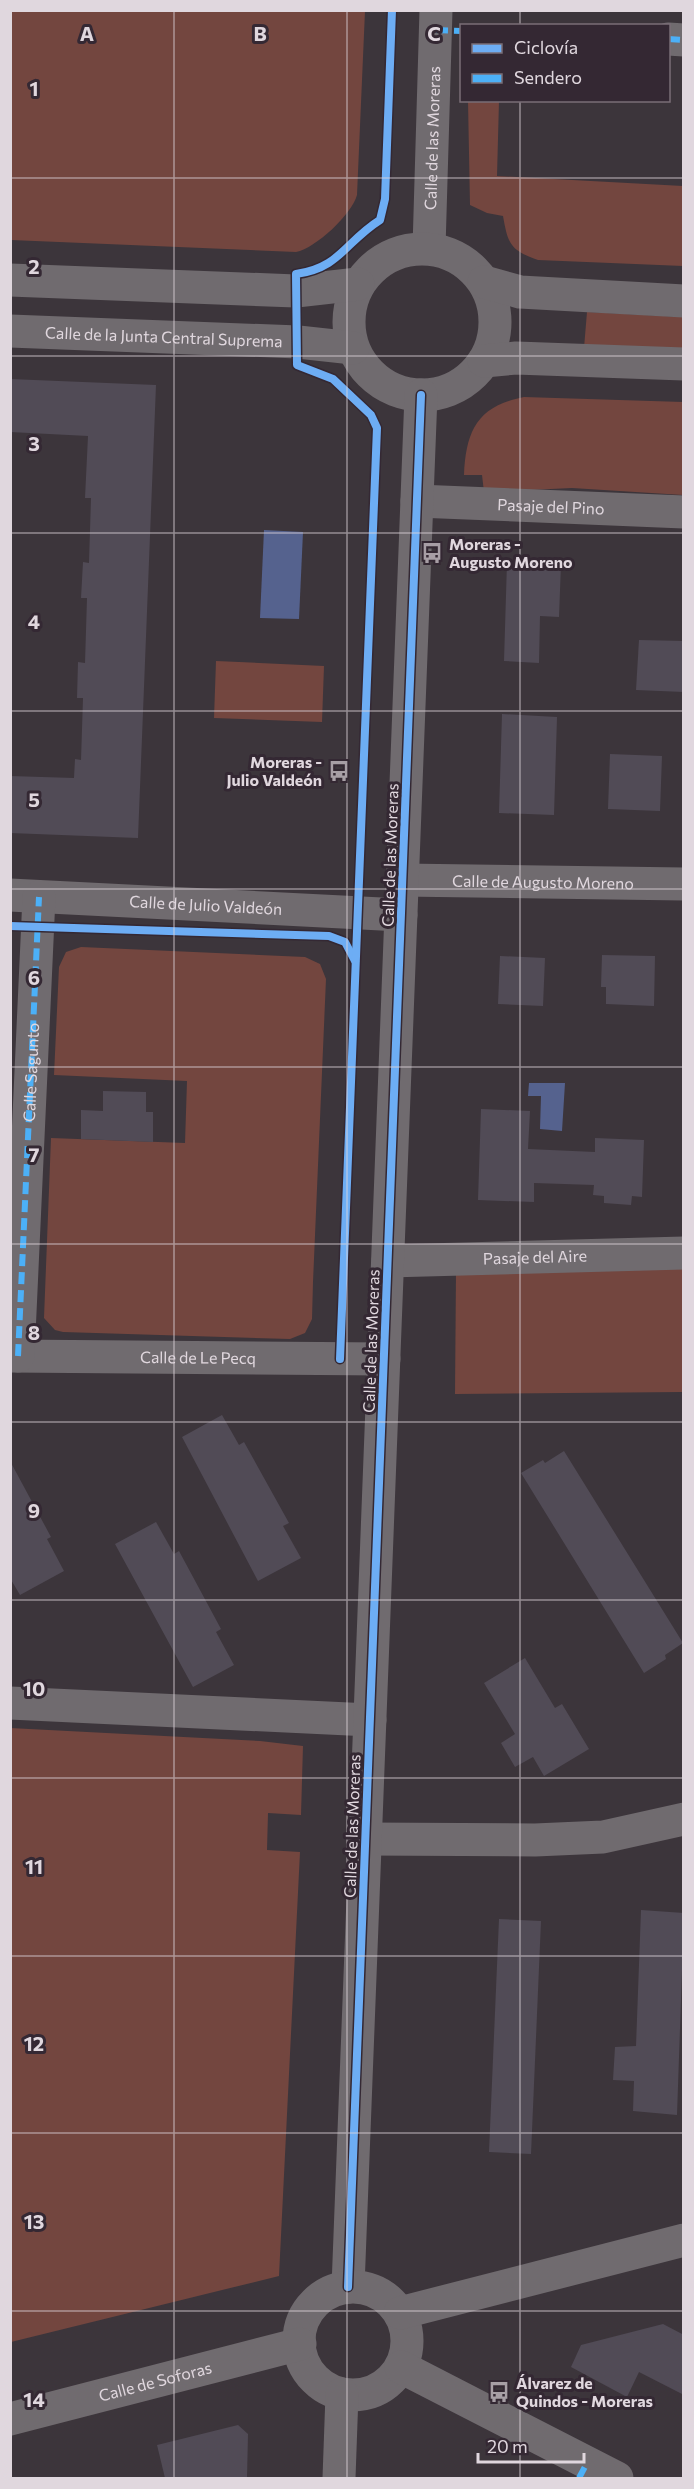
<svg xmlns="http://www.w3.org/2000/svg" width="694" height="2489" font-family="Commissioner,sans-serif">
<style>
.green{fill:#73463f}
.water{fill:#55628e}
.building{fill:#514b56}
.lines{fill:none;stroke-linecap:round;stroke-linejoin:round}
.minor{stroke:#706b6f;stroke-width:33}
.quiet{stroke:#4cb0f7;stroke-width:6;stroke-dasharray:12 6;stroke-linecap:butt}
.cycleway-casing{stroke:#342833;stroke-width:11}
.cycleway{stroke:#6dadf4;stroke-width:8}
.grid{fill:none;stroke:#e0d7de;stroke-width:1.5;stroke-opacity:0.55}
.labels{text-anchor:middle;stroke-width:6;stroke-linejoin:round;paint-order:stroke}
.street-label{font-size:16px;fill:#e0d7de;stroke:#342833}
.poi-label{font-size:16px;font-weight:bold;fill:#e0d7de;stroke:#342833;text-anchor:start}
.grid-label{font-size:20px;text-anchor:middle;font-weight:bold;fill:#e0d7de;stroke:#342833;stroke-width:6;stroke-linejoin:round;paint-order:stroke}
</style>
<rect width="100%" height="100%" fill="#3c353b"/>
<g class="green">
<path d="M11 10 365 11 357 195C352 214 316 248 296 252L11 240Z"/>
<path d="M468 101H499L497 176 683 186V266L538 260C510 250 508 244 503 216L487 213 470 205Z"/>
<path d="M587 312 683 317V352L584 348Z"/>
<path d="M524 397 683 402V495L572 488 484 492 482 475H464C466 431 477 406 524 397Z"/>
<path d="M216 661 324 666 322 722 214 718Z"/>
<path d="M81 947 305 957 320 964 326 979 313 1282 312 1319 305 1333 290 1339 63 1332 55 1330 44 1318 51 1138 185 1143 187 1081 54 1075 59 967 66 952Z"/>
<path d="M683 1268V1392L455 1394 456 1272Z"/>
<path d="M10 1728 260 1741 303 1746 301 1815 268 1813 267 1850 300 1852 279 2276 11 2342Z"/>
</g>
<g class="water">
<path d="M264 530 303 532 299 619 260 618Z"/>
<path d="M529 1083H565L562 1131 540 1129 541 1096H528Z"/>
</g>
<g class="building">
<path d="M10 379 156 385 138 838 10 833V776L74 778 75 759 81 760 83 698H77L78 662 85 663 87 598H81L83 562 89 563 91 498H85L88 436 10 432Z"/>
<path d="M507 562 561 564 559 617 540 616 539 663 504 661Z"/>
<path d="M639 640 684 641V692L636 690Z"/>
<path d="M502 714 557 717 554 815 499 813Z"/>
<path d="M610 754 662 756 660 811 608 809Z"/>
<path d="M602 955 655 956 654 1006 606 1004V987H601Z"/>
<path d="M500 956 545 958 543 1006 498 1004Z"/>
<path d="M103 1091 146 1092V1112H153V1142L81 1139V1110L103 1111Z"/>
<path d="M481 1109 530 1111 528 1149 595 1152V1138L644 1140 642 1197 632 1196 631 1205 604 1203V1196L593 1195 594 1185 534 1183V1202L478 1200Z"/>
<path d="M222 1415 239 1445 244 1442 289 1523 283 1526 301 1558 258 1581 182 1437Z"/>
<path d="M564 1451 683 1643 665 1655 666 1659 644 1673 521 1473 543 1460 545 1463Z"/>
<path d="M10 1461 51 1537 47 1539 64 1571 20 1595 10 1578Z"/>
<path d="M156 1522 174 1554 179 1551 221 1629 216 1632 234 1665 193 1687 115 1544Z"/>
<path d="M525 1658 555 1708 562 1704 589 1749 544 1776 533 1757 515 1767 501 1743 515 1734 484 1683Z"/>
<path d="M641 1910 684 1913 677 2115 633 2111 634 2081 613 2080 615 2047 636 2046Z"/>
<path d="M499 1919 541 1921 531 2154 489 2152Z"/>
<path d="M663 2324 684 2335V2395L639 2372 627 2397 571 2367 581 2345Z"/>
<path d="M238 2425 248 2434 247 2478H165L157 2445Z"/>
</g>
<g class="lines">
<g class="minor">
<path d="M668 39 684 40"/>
<path id="s1" d="M429 248 436 10"/>
<circle cx="422" cy="322" r="73"/>
<path d="M10 280 296 291 358 284"/>
<path d="M484 282 520 292 684 301"/>
<path id="s2" d="M10 331 298 342 353 348"/>
<path d="M484 361 516 358 684 364"/>
<path id="s3" d="M417 501 684 512"/>
<path id="s4" d="M402 880 684 884"/>
<path id="s5" d="M10 895 401 915"/>
<path id="s6" d="M388 1261 684 1253"/>
<path id="s7" d="M10 1356 384 1359"/>
<path d="M18 1356 39 897"/>
<path d="M10 1703 370 1720"/>
<path d="M365 1839 535 1840 603 1837 684 1819"/>
<path d="M348 2287 421 395"/>
<circle cx="353" cy="2341" r="54"/>
<path d="M400 2313 684 2240"/>
<path d="M401 2367 617 2478"/>
<path id="s8" d="M10 2419 300 2344"/>
<path d="M339 2478 342 2394"/>
</g>
<g class="quiet">
<path d="M436 30 462 31"/>
<path d="M668 39 684 40"/>
<path id="s9" d="M18 1356 39 897"/>
<path d="M579 2478 587 2463"/>
</g>
<defs>
<g id="cycleway">
<path d="M10 926 329 936 345 942 355 961"/>
<path d="M340 1359 377 428 371 415 333 379 297 365 296 274C340 268 345 242 380 220L385 199 392 10"/>
<path d="M348 2287 421 395"/>
</g>
</defs>
<use href="#cycleway" class="cycleway-casing"/>
<use href="#cycleway" class="cycleway"/>
</g>
<path class="grid" d="M174 10V2478M347 10V2478M520 10V26M520 100V2478M10 178H684M10 356H684M10 533H684M10 711H684M10 889H684M10 1067H684M10 1244H684M10 1422H684M10 1600H684M10 1778H684M10 1956H684M10 2133H684M10 2311H684"/>
<defs>
<symbol id="bus-bare" viewBox="-9 -9 18 18"><path d="M-5-6H5V4H4V6H2V4H-2V6H-4V4H-5ZM-3.5-4V0h7V-4ZM-3.5 1.2v1.5H-2V1.2ZM2 1.2v1.5H3.5V1.2Z" fill="#a79ea5" stroke="#342833" stroke-width="2.5" paint-order="stroke"/></symbol>
</defs>
<g fill-rule="evenodd">
<use href="#bus-bare" x="417" y="538" width="30" height="30"/>
<use href="#bus-bare" x="324" y="756" width="30" height="30"/>
<use href="#bus-bare" x="484" y="2377" width="30" height="30"/>
</g>
<g class="labels">
<g class="street-label">
<text dy="6" stroke="none"><textPath href="#s1" startOffset="110">Calle de las Moreras</textPath></text>
<text dy="6" stroke="none"><textPath href="#s2" startOffset="154">Calle de la Junta Central Suprema</textPath></text>
<text dy="6" stroke="none"><textPath href="#s3" startOffset="134">Pasaje del Pino</textPath></text>
<text transform="translate(390 855) rotate(-88)" y="6">Calle de las Moreras</text>
<text dy="6" stroke="none"><textPath href="#s4" startOffset="141">Calle de Augusto Moreno</textPath></text>
<text dy="6" stroke="none"><textPath href="#s5" startOffset="196">Calle de Julio Valdeón</textPath></text>
<text dy="6" stroke="none"><textPath href="#s9" startOffset="284">Calle Sagunto</textPath></text>
<text dy="6" stroke="none"><textPath href="#s6" startOffset="147">Pasaje del Aire</textPath></text>
<text transform="translate(371 1341) rotate(-88)" y="6">Calle de las Moreras</text>
<text dy="6" stroke="none"><textPath href="#s7" startOffset="188">Calle de Le Pecq</textPath></text>
<text transform="translate(352 1826) rotate(-88)" y="6">Calle de las Moreras</text>
<text dy="6" stroke="none"><textPath href="#s8" startOffset="150">Calle de Soforas</textPath></text>
</g>
<g class="poi-label">
<text x="449" y="550">Moreras -<tspan x="449" dy="18">Augusto Moreno</tspan></text>
<text x="322" y="768" text-anchor="end">Moreras -<tspan x="322" dy="18">Julio Valdeón</tspan></text>
<text x="516" y="2389">Álvarez de<tspan x="516" dy="18">Quindos - Moreras</tspan></text>
</g>
</g>
<g class="grid-label">
<text x="87" y="41">A</text>
<text x="260" y="41">B</text>
<text x="434" y="41">C</text>
<text x="34" y="96">1</text>
<text x="34" y="274">2</text>
<text x="34" y="451">3</text>
<text x="34" y="629">4</text>
<text x="34" y="807">5</text>
<text x="34" y="985">6</text>
<text x="34" y="1162">7</text>
<text x="34" y="1340">8</text>
<text x="34" y="1518">9</text>
<text x="34" y="1696">10</text>
<text x="34" y="1874">11</text>
<text x="34" y="2051">12</text>
<text x="34" y="2229">13</text>
<text x="34" y="2407">14</text>
</g>
<rect width="694" height="2489" fill="none" stroke="#e0d7de" stroke-width="24"/>
<rect x="460" y="24" width="210" height="78" fill="#342833" stroke="#796e77" stroke-width="1.5"/>
<rect x="472" y="44" width="30" height="9" fill="#6dadf4" stroke="#796e77" stroke-width="1.5"/>
<text x="514" y="54" font-size="18" fill="#e0d7de">Ciclovía</text>
<rect x="472" y="74" width="30" height="9" fill="#4cb0f7" stroke="#796e77" stroke-width="1.5"/>
<text x="514" y="84" font-size="18" fill="#e0d7de">Sendero</text>
<path d="M478 2453v9h106v-9" fill="none" stroke="#e0d7de" stroke-width="3"/>
<text x="487" y="2453" font-size="18" fill="#e0d7de" stroke="#342833" stroke-width="4.5" paint-order="stroke">20 m</text>
</svg>
